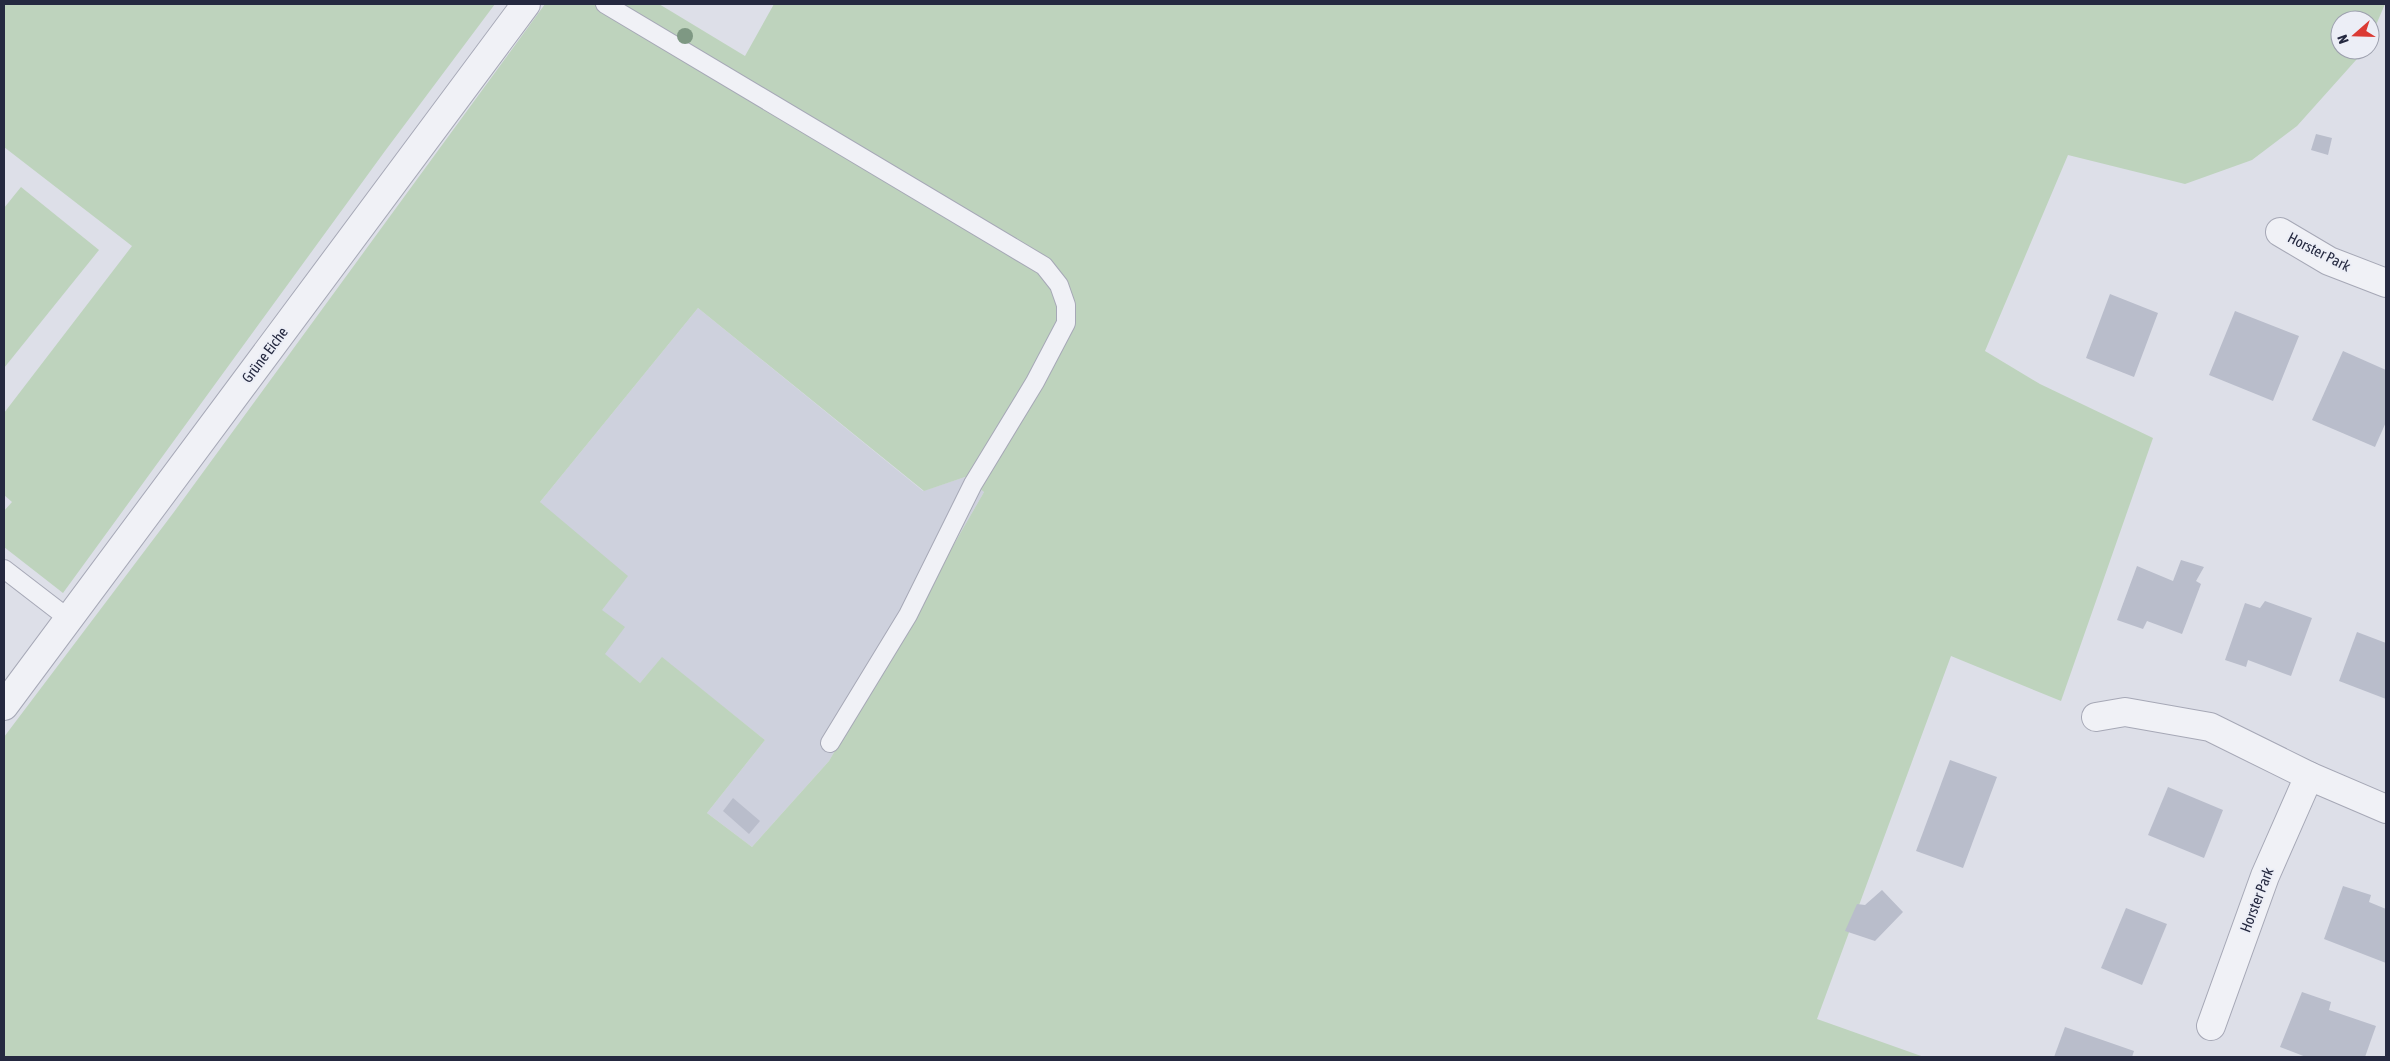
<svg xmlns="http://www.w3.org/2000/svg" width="2390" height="1061" font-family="'Asap Condensed',sans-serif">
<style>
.built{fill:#ced1dd}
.green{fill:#bed3bd;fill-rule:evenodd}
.building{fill:#b9bdcb}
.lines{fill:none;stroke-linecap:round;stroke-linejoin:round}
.lane-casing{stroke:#a6a8b6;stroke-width:20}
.street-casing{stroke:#a6a8b6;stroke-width:30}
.lane{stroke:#f0f1f6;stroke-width:18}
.street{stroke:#f0f1f6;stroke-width:28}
.tree{fill:#7e9883}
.labels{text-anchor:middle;stroke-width:4;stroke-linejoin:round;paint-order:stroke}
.street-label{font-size:15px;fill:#252940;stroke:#eceef6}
</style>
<rect width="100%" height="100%" fill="#dddfe8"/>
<path class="built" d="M698 308 923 491 965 477 984 492 829 761 752 847 707 813 765 740 662 658 640 683 604 654 602 610 540 502Z"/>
<g class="green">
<path d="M4 4H495L385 151 63 593 4 547V511L12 502 4 495V413L132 246 4 147Z"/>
<path d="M545 4H659L745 56 774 4H2385L2370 39V20H2340V50H2365L2297 126 2252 160 2185 184 2068 155 1985 351 2040 384 2153 438 2061 701 1951 656 1817 1019 1924 1057H4V737L174 512ZM698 308 924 491 965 477 984 492 829 761 752 847 707 813 765 740 662 657 640 683 605 654 625 627 602 610 628 576 540 502Z"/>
<path d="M21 187 99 250 4 368V208Z"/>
</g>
<g class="building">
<path d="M2316 134 2332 138 2328 155 2311 150Z"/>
<path d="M2110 294 2158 313 2134 377 2086 358Z"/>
<path d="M2235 311 2299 336 2273 401 2209 375Z"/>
<path d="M2343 351 2386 370V422L2375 447 2312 420Z"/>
<path d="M2181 560 2204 567 2196 581 2201 584 2182 634 2147 621 2143 629 2117 620 2137 566 2173 581Z"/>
<path d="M2265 601 2312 618 2291 676 2248 660 2246 667 2225 660 2245 603 2260 608Z"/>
<path d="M2357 632 2386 643V699L2339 681Z"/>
<path d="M1950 760 1997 777 1963 868 1916 851Z"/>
<path d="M2168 787 2223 810 2204 858 2148 835Z"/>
<path d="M733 798 760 821 749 834 723 811Z"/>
<path d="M2343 886 2371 895 2369 902 2386 909V963L2324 939Z"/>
<path d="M1882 890 1903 912 1875 941 1845 931 1857 904 1865 905Z"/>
<path d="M2126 908 2167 924 2142 985 2101 968Z"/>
<path d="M2302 992 2331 1002 2329 1010 2376 1026 2365 1057H2306L2280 1047Z"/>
<path d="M2065 1027 2134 1051 2132 1057H2054Z"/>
</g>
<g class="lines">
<defs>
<g id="lane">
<path d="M605 4 1044 266 1059 285 1066 305V323L1035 382 973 484 908 615 830 743"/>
<path d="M4 569 69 619"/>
</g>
<g id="street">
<path d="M2280 232 2329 261 2386 283"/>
<path d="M4 706 526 4"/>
<path d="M2096 717 2125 712 2210 727 2309 776 2386 809"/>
<path d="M2211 1026 2265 876 2309 776"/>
</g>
</defs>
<use href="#lane" class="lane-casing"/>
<use href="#street" class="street-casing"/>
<use href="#lane" class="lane"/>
<use href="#street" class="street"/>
</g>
<circle class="tree" cx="685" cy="36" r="8"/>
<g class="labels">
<g class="street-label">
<text transform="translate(2319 252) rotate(27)" y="5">Horster Park</text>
<text transform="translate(265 355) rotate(-53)" y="5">Grüne Eiche</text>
<text transform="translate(2257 900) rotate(-69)" y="5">Horster Park</text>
</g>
</g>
<rect width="2390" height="1061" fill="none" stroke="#252940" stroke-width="10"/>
<g transform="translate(2355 35) rotate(250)"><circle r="24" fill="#eceef6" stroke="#9c9fad"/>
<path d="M0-4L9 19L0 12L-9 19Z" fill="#db3a34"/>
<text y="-8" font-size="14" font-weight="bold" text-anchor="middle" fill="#252940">N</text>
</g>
</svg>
